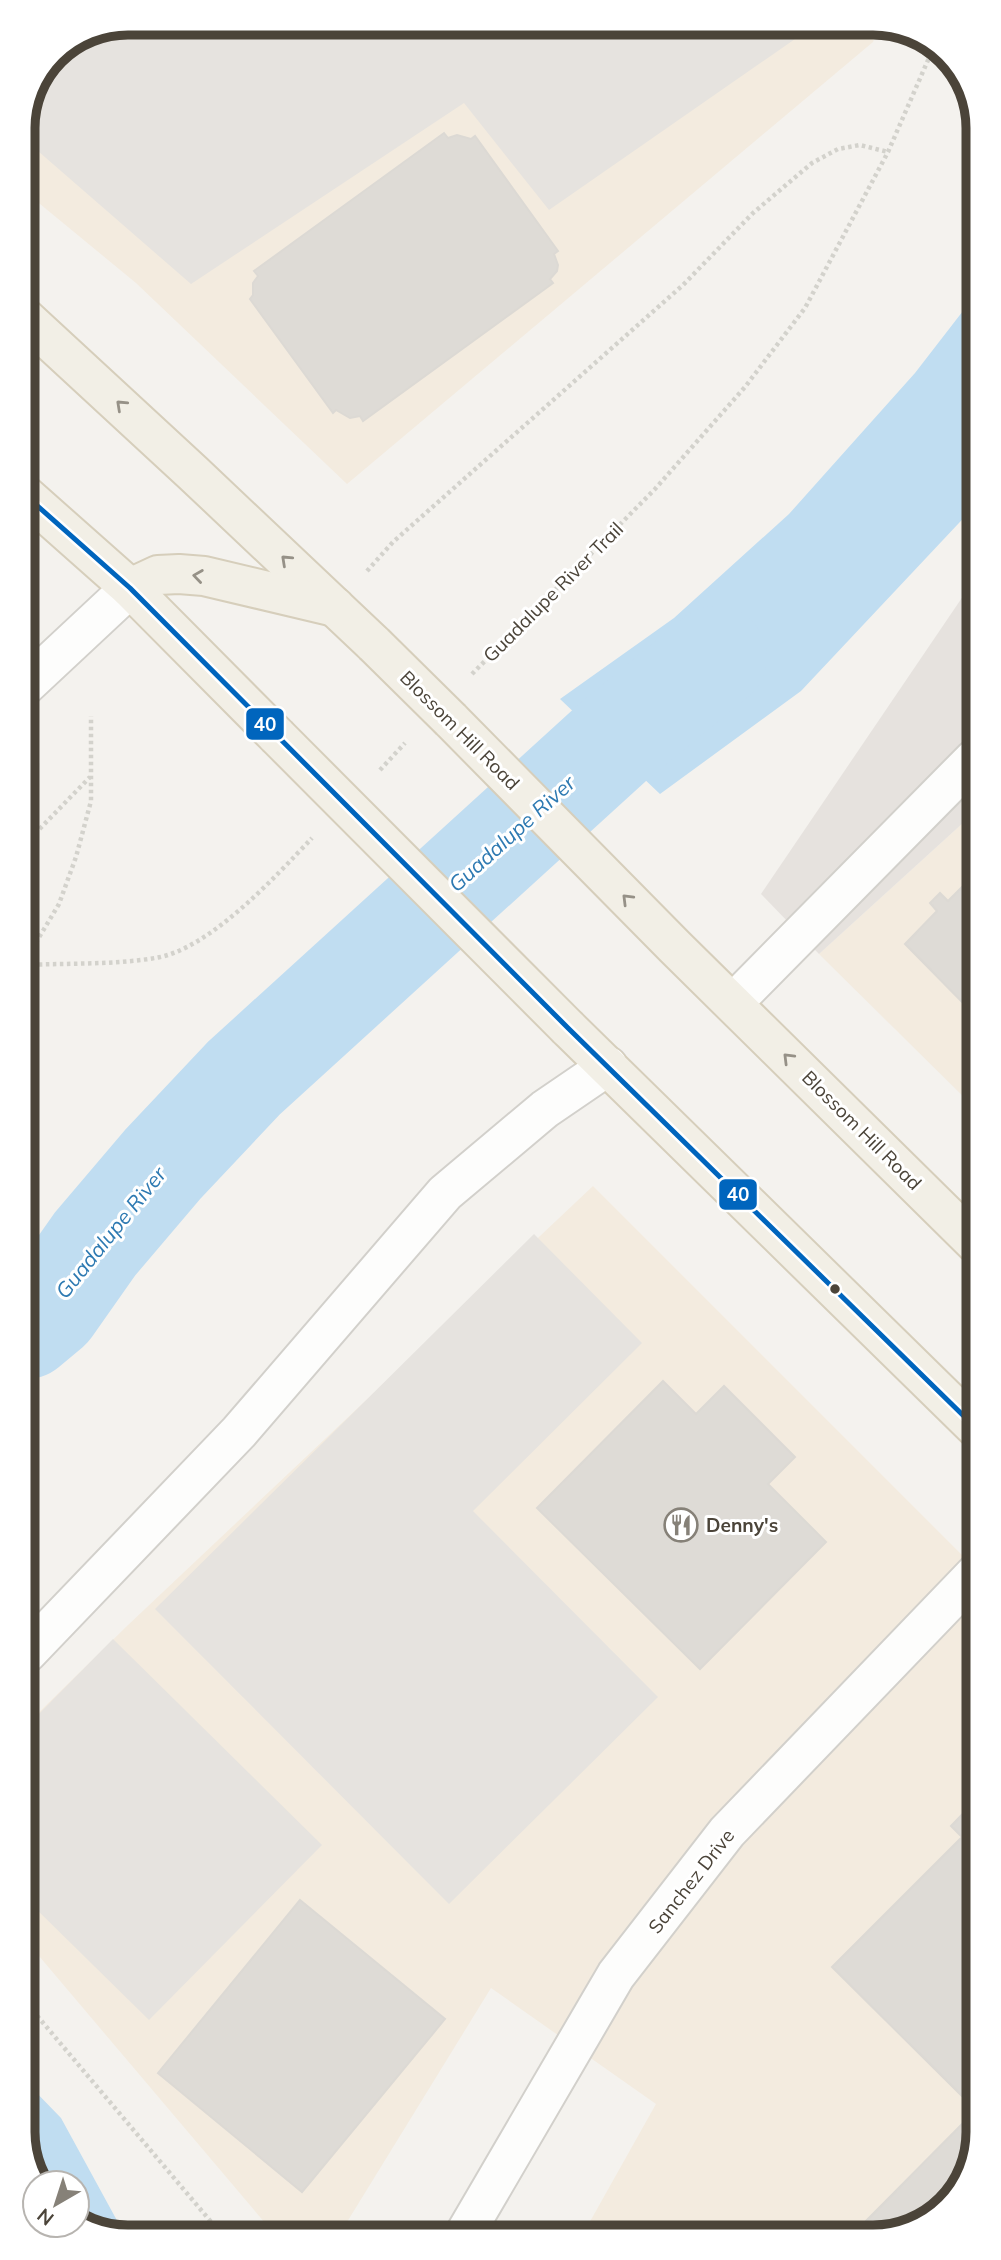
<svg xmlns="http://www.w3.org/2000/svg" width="1001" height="2260" font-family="Mulish,sans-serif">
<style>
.commercial{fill:#f3ebdf}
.industrial{fill:#e6e2de}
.parking{fill:#e6e3df}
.water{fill:#c0ddf1}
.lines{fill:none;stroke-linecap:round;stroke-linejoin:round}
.river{stroke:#c0ddf1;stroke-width:102}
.building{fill:#dedbd6;stroke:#dcd9d4;stroke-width:2}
.minor-casing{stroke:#d2d0cb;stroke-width:42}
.major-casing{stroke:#d6cebb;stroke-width:42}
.path{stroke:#d3d2cc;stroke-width:4.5;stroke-dasharray:3.5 3.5;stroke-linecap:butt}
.minor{stroke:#fdfdfc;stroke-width:38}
.major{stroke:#f2efe6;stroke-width:38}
.major-bridge-casing{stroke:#d6cebb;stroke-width:42;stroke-linecap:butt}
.major-bridge{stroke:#f2efe6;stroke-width:38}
.bus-1-casing{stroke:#fff;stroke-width:10}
.bus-1{stroke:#0065bd;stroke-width:5}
.oneway{stroke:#969187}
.bus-dot{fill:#4b4439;stroke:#fff;stroke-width:2.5}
.labels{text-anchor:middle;stroke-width:6;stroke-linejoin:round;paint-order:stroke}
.street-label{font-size:19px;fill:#4b4439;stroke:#fff}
.poi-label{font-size:19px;font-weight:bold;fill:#4b4439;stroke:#fff;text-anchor:start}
.water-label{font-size:21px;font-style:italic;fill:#2e7ab2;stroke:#fff}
.rim{fill:none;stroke:#4b4439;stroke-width:9}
.line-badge{stroke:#fff;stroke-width:2.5}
.badge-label{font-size:19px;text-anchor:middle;font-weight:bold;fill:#fff}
</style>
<rect width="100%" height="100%" fill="#f4f2ee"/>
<g class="commercial">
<path d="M128 23H879L873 42 347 484 136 283 23 190V122L54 53Z"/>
<path d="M975 812V1108L819 954Z"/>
<path d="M593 1186 977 1570 978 2132 960 2191 907 2232 583 2234 656 2104 491 1988 339 2235 276 2236 28 1943 27 1724 127 1626Z"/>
</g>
<path class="industrial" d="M974 580 975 812 819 954 761 894Z"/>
<g class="parking">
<path d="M128 23H818L549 210 464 103 191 284 23 138V122L54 53Z"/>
<path d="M534 1234 642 1343 473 1511 658 1697 449 1904 155 1609Z"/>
<path d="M113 1639 322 1845 149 2020 28 1901 27 1726Z"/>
</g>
<g class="water">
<path d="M973 298 974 507 801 691 660 794 560 699 674 618 789 514 915 373Z"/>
<path d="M28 2084 61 2118 126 2237 77 2221V2183H41L28 2166Z"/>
</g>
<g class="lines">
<path class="river" d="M26 1328 50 1308 95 1244 163 1164 244 1078 612 743 716 657"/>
</g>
<g class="building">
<path d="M444 133 448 138 457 135 471 139 475 136 558 251 554 254 558 265 557 271 550 279 553 283 363 421 360 416 350 418 336 410 333 413 250 299 253 295V283L258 276 254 271Z"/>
<path d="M975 874V1015L905 944 937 911 930 903 940 893 948 901Z"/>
<path d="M663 1381 696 1414 724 1386 795 1457 768 1484 826 1542 700 1669 537 1508Z"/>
<path d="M977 1799 978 2080 962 2096 832 1967 962 1837 951 1826Z"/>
<path d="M300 1900 445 2019 302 2192 158 2073Z"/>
<path d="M978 2108V2132L960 2191 907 2232H855Z"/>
</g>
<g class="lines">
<defs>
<g id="minor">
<path d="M24 687 130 588"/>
<path d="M733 1003 974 759"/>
<path d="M27 1653 239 1432 445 1193 545 1109 608 1066"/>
<path d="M464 2235 616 1975 727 1832 977 1572"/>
</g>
<g id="major">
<path d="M23 316 193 473 374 644"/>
<path d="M24 494 130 588 277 736"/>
<path d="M130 588 158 575 179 574 204 576 335 607"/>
<path d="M451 720 675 947 976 1244"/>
<path d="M568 1028 976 1428"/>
</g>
</defs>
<use href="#minor" class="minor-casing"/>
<use href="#major" class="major-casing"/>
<g class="path">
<path d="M367 571 393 542 683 285 753 213 812 163 838 149 860 145 888 152"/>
<path d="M472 674 655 489 745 387 805 308 888 152 935 44"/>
<path d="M380 770 405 743"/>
<path d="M25 844 90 777"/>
<path d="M25 961 59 904 76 857 91 801V716"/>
<path d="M25 965C68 963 113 965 155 958 209 950 275 877 312 838"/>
<path d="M28 2005 223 2236"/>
</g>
<use href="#minor" class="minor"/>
<use href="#major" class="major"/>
<defs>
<g id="major-bridge">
<path d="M374 644 451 720"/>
<path d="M277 736 568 1028"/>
</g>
</defs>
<use href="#major-bridge" class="major-bridge-casing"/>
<use href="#major-bridge" class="major-bridge"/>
<defs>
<path id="bus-1" d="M24 494 130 588 568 1028 976 1428"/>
</defs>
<use href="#bus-1" class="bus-1-casing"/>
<use href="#bus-1" class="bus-1"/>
</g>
<defs><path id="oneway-chevron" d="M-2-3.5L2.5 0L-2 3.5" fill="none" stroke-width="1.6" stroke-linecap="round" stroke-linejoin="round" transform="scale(1.75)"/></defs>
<g class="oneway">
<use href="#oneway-chevron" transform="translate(121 405) rotate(-137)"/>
<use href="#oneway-chevron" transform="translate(286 560) rotate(-137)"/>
<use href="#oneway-chevron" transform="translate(198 576) rotate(-172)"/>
<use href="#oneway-chevron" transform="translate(627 899) rotate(-135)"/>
<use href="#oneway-chevron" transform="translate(788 1058) rotate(-135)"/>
</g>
<defs>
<symbol id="restaurant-ring" viewBox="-11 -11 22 22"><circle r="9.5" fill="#fff" stroke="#868178" stroke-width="1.5"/><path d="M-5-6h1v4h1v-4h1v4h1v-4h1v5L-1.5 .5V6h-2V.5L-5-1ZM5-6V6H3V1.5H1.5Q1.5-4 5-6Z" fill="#868178"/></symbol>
</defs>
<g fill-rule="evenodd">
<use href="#restaurant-ring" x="662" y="1506" width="38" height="38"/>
</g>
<circle class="bus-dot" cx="835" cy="1289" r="6"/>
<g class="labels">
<g class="street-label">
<text transform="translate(553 592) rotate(-45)" y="7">Guadalupe River Trail</text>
<text transform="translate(460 730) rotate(45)" y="7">Blossom Hill Road</text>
<text transform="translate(862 1130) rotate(45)" y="7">Blossom Hill Road</text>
<text transform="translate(691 1881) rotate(-52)" y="7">Sanchez Drive</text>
</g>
<g class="poi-label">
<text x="706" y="1532">Denny's</text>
</g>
<g class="water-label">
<text transform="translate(512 834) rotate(-42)" y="7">Guadalupe River</text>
<text transform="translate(111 1233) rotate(-51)" y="7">Guadalupe River</text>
</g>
</g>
<path d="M0 0H1001V2260H0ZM128 35H873A93 93 0 0 1 966 128V2132A93 93 0 0 1 873 2225H128A93 93 0 0 1 35 2132V128A93 93 0 0 1 128 35Z" fill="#fff" fill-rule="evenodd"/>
<path class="rim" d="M128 35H873A93 93 0 0 1 966 128V2132A93 93 0 0 1 873 2225H128A93 93 0 0 1 35 2132V128A93 93 0 0 1 128 35Z"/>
<g class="line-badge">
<rect x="245" y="707" width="40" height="34" rx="7" fill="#0065bd"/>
<rect x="718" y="1178" width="40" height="33" rx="7" fill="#0065bd"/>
</g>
<g class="badge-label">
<text x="265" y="731">40</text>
<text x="738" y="1201">40</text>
</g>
<g transform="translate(56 2204) rotate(219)"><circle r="33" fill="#ffffff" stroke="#b7b4b0" stroke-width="2"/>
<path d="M0-5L12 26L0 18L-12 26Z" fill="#868178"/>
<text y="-10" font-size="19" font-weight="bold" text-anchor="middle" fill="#4b4439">N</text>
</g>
</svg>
